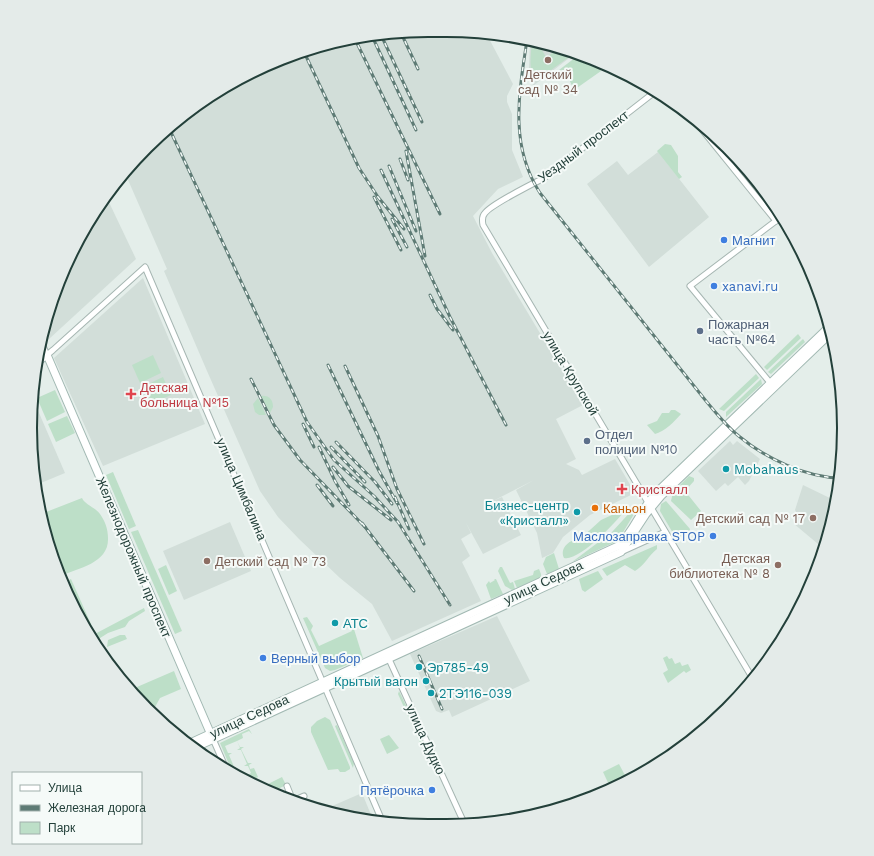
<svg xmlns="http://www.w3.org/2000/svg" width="874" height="856" font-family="'Work Sans',sans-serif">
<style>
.built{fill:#d2ded9}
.green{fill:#bddfc8}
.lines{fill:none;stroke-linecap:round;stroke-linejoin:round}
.street-casing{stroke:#a6b6b2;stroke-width:7}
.secondary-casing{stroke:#a2b9b3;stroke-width:9}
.street{stroke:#fff;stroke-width:5}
.secondary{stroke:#fff;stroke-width:7}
.rail-casing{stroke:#5e7b75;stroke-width:3}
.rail{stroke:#f5faf8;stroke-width:1.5;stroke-dasharray:4.5;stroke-linecap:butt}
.education-dot{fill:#8d6e63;stroke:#f5faf8;stroke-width:1.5}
.shop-dot{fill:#3f7fe0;stroke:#f5faf8;stroke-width:1.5}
.service-dot{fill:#5c6f8a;stroke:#f5faf8;stroke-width:1.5}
.health-dot{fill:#e0444e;stroke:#f5faf8;stroke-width:1.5}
.culture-dot{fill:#0f9aa8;stroke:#f5faf8;stroke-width:1.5}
.food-dot{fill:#e8710a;stroke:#f5faf8;stroke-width:1.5}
.labels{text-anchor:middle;stroke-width:4;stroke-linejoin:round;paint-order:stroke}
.education-label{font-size:13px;fill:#785e54;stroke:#f5faf8;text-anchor:end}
.street-label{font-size:13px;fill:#23403a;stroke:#f5faf8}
.shop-label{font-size:13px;fill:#366cbe;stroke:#f5faf8;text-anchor:start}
.service-label{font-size:13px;fill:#4e5e75;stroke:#f5faf8;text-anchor:start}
.health-label{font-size:13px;fill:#be3a42;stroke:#f5faf8;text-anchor:start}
.culture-label{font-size:13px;fill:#0d838f;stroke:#f5faf8;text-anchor:start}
.food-label{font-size:13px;fill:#c56008;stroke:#f5faf8;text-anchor:start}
.rim{fill:none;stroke:#23403a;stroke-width:2}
</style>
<rect width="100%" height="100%" fill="#e4eeea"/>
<g class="built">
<path d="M428 30 486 33 513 84 507 96V102L512 114V150L523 177 498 189 473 216 492 253 583 405 556 419 576 459 566 464 579 470 582 475 615 459 635 493 590 515 563 537 553 553 542 558 537 533 516 490 534 480 493 501 502 497 521 535 483 554 466 523 471 533 461 539 470 556 462 562 481 601 392 641 372 604 340 578 299 539 278 517 260 491 207 371 164 271 167 269 125 173 146 147 207 97 275 60 350 38Z"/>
<path d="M530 41 574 51 577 52 533 86 529 68Z"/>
<path d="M658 152 709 217 649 267 587 184 617 161 628 175Z"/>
<path d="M106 196 136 259 49 339 42 342 60 276 97 207Z"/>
<path d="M143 278 205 424 103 466 54 358Z"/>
<path d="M33 399 65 473 36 485 31 454Z"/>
<path d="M730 441 733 445 737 441 760 459 749 481 745 485 738 477 728 486 725 483 716 491 698 471Z"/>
<path d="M803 485 836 501 824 549 793 523 797 514 795 510Z"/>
<path d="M230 522 251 571 184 600 163 551Z"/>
<path d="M497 616 530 681 452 717 449 710 441 713 436 711 410 654Z"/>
<path d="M362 793 374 822 323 810Z"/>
</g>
<g class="green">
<path d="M532 41 537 42 546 57 560 48 576 52 536 81C528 71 531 54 532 41Z"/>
<path d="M580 54 602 64 598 67 601 71 574 90 568 77 566 78 559 70Z"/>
<path d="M665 144 671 145 678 156V172L682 177 679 179 657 151Z"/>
<path d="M798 334 801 338 767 370 764 367Z"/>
<path d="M803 339 805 342 771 374 768 372Z"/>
<path d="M153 355 161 373 140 383 132 365Z"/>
<path d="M756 374 759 378 724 411 719 409Z"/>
<path d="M163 377 171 395 150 404 142 387Z"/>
<path d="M761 379 762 384 726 417V412Z"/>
<path d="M55 390 65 412 47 421 37 398Z"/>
<path d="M261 396C269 395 273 400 273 407L270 413Z"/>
<path d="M258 398 266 415H259L255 412 253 404Z"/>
<path d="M671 410H675L681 414C675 421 664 432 655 434L647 425 657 421 662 413H669Z"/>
<path d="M67 416 75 433 56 442 48 424Z"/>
<path d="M113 472 136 526 129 529 106 475Z"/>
<path d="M689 476 694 478V481L685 491 701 511 691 520 671 501 673 492Z"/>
<path d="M82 498C85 505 95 507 100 514 105 521 108 529 108 538 109 563 79 568 60 576L44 531 41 514Z"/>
<path d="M666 501 690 529 689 533 677 540 660 511 661 504Z"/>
<path d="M627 508C618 520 579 562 564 558 559 547 571 539 580 539L601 520Z"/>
<path d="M633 509H637L622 534 615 542 572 562 612 532Z"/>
<path d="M138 530 182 631 175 634 131 532Z"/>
<path d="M657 545V549C649 555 644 566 635 571L625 565 607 576 602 569Z"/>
<path d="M554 553 559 569 547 574 543 564 546 557Z"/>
<path d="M166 565 177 591 169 595 158 569Z"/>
<path d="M500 567H502L510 583 513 582 515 589 512 590 505 586 498 571Z"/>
<path d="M539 569 541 574V577L517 588 514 581 533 575 534 571Z"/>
<path d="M598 571 603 579 585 592 582 590 579 579Z"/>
<path d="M71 579 95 633 90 635 71 604 63 583Z"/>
<path d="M494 579H496L503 594 491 599 486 585 489 581 490 583 495 580Z"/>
<path d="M144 608 145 611 129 621 125 627 108 633 97 640 101 651 91 636Z"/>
<path d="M307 617 313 626 311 630 319 646 352 631 350 627 353 626 363 658 335 670 330 671 325 668 303 618Z"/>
<path d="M120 635H125L127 639 107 647 108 640Z"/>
<path d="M667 656 669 659 672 658 675 664 680 662 682 666 688 664 691 670 686 673 684 671 668 683 663 673 668 670 663 658Z"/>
<path d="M174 671 181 689 160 698 155 707 149 709 145 700 141 701 130 690Z"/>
<path d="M399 691 425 745 422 747 398 694Z"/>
<path d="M325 717 330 720 350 767V769L345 772H340L338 769 328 770 311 732V727L317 721Z"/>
<path d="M337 725 354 763 353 768 335 726Z"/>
<path d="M249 729 252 734 249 731 242 734 243 738 237 741 240 747H244L241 749 248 763H252L249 765 250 769 254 768 258 777 251 781 248 775 251 773 248 766H244L247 764 241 750H237L240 748 237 741 225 746 228 753H232L229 755 235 769H239L237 771 239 777 233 774 220 743Z"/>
<path d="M389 735 399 748 387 754 380 739Z"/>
<path d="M619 764 628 781 611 789 603 772Z"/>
<path d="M282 777 286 785 272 792 268 784Z"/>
</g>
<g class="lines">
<defs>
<g id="street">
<path d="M656 91 544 178C534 183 491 205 485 213 482 216 482 220 483 225L753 679"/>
<path d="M691 116 776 221"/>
<path d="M42 344 47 355"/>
<path d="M39 356 47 355 53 350 145 267 383 823"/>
<path d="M772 385 690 286 781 217"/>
<path d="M621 552 665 532"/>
<path d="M388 657 465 825"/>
<path d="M213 739 227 771"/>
<path d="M287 786 293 801 304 796"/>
</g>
<g id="secondary">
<path d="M37 362 47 355 212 737"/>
<path d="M188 744 618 546C634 532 641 508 657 492L831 325"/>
<path d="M194 748 621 552 646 514 661 496 832 332"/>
</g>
</defs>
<use href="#street" class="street-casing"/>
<use href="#secondary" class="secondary-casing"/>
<use href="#street" class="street"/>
<use href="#secondary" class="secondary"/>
<defs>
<g id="rail">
<path d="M401 33 418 69"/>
<path d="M381 35 422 122"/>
<path d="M372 36 416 130"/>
<path d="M354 37 440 214"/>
<path d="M527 40C519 93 509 145 540 193L706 401C717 414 727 427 740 437 765 458 807 478 841 478"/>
<path d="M304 52 359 168 378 197 404 229"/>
<path d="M169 128 307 422 334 460 374 496 398 522 450 605"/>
<path d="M145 149 146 150"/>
<path d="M406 151 425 256"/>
<path d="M400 159 408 180"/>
<path d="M389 166 416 231"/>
<path d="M381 170 450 317 506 425"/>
<path d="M374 197 401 250"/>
<path d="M392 219 407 247"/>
<path d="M430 295 437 309 453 330"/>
<path d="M328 365 379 471 397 503"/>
<path d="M345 366 378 436 397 489 424 544"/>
<path d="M251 379 274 425 300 460 365 527"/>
<path d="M303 424 314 447"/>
<path d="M336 442 375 482 392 504"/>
<path d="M319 447 335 481 349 505"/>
<path d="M331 447 365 482"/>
<path d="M333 467 348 486 391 520"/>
<path d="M317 485 333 506"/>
<path d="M395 497 409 529"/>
<path d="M362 523 414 591"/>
<path d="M419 656 442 709"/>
</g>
</defs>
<use href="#rail" class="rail-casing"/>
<use href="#rail" class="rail"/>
</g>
<g class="education-dot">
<circle cx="548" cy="60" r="4"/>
<circle cx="813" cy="518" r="4"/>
<circle cx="207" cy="561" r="4"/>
<circle cx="778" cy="565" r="4"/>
</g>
<g class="shop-dot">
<circle cx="724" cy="240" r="4"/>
<circle cx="714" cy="286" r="4"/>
<circle cx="713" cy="536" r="4"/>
<circle cx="263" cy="658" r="4"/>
<circle cx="432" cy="790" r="4"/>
</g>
<g class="service-dot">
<circle cx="700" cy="331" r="4"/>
<circle cx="587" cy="441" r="4"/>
</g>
<g class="health-dot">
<path d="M129 388h4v4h4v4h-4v4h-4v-4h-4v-4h4z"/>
<path d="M620 483h4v4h4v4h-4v4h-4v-4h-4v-4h4z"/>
</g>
<g class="culture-dot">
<circle cx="726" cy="469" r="4"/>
<circle cx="577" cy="512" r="4"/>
<circle cx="335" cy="623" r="4"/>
<circle cx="419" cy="667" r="4"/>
<circle cx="426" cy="681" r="4"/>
<circle cx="431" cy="693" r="4"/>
</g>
<circle class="food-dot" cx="595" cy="508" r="4"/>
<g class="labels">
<g class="education-label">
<text x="548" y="79" text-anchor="middle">Детский<tspan x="548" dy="15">сад № 34</tspan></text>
<text x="805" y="523">Детский сад № 17</text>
<text x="770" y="563">Детская<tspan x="770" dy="15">библиотека № 8</tspan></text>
<text x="215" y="566" text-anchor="start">Детский сад № 73</text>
</g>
<g class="street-label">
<text transform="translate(583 146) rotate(-37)" y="5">Уездный проспект</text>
<text transform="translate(571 373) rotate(59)" y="5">улица Крупской</text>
<text transform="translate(242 489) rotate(67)" y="5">улица Цимбалина</text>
<text transform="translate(134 557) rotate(67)" y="5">Железнодорожный проспект</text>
<text transform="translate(543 582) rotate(-25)" y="5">улица Седова</text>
<text transform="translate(249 716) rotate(-25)" y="5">улица Седова</text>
<text transform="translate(426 739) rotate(65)" y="5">улица Дудко</text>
</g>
<g class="shop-label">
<text x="732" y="245">Магнит</text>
<text x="722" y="291">xanavi.ru</text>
<text x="705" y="541" text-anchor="end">Маслозаправка STOP</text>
<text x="271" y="663">Верный выбор</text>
<text x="424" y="795" text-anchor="end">Пятёрочка</text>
</g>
<g class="service-label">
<text x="708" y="329">Пожарная<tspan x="708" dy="15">часть №64</tspan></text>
<text x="595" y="439">Отдел<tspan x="595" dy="15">полиции №10</tspan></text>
</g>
<g class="health-label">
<text x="140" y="392">Детская<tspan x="140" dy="15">больница №15</tspan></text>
<text x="631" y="494">Кристалл</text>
</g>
<g class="culture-label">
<text x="734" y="474">Mobahaus</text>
<text x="569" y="510" text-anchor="end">Бизнес-центр<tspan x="569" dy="15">«Кристалл»</tspan></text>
<text x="343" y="628">АТС</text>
<text x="427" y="672">Эр785-49</text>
<text x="418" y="686" text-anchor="end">Крытый вагон</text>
<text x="439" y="698">2ТЭ116-039</text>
</g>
<g class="food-label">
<text x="603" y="513">Каньон</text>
</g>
</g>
<path d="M0 0H874V856H0ZM428 37H446A391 391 0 0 1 837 428V428A391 391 0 0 1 446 819H428A391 391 0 0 1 37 428V428A391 391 0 0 1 428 37Z" fill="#e4ebe9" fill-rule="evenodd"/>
<path class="rim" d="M428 37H446A391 391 0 0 1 837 428V428A391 391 0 0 1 446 819H428A391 391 0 0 1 37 428V428A391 391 0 0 1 428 37Z"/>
<rect x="12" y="772" width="130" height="72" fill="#f5faf8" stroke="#a1b0ac"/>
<rect x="20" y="785" width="20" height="6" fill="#ffffff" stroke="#a1b0ac"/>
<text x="48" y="792" font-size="12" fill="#23403a">Улица</text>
<rect x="20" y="805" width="20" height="6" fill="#5e7b75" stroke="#a1b0ac"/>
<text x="48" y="812" font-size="12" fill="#23403a">Железная дорога</text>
<rect x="20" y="822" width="20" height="12" fill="#bddfc8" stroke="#a1b0ac"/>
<text x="48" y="832" font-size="12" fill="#23403a">Парк</text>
</svg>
